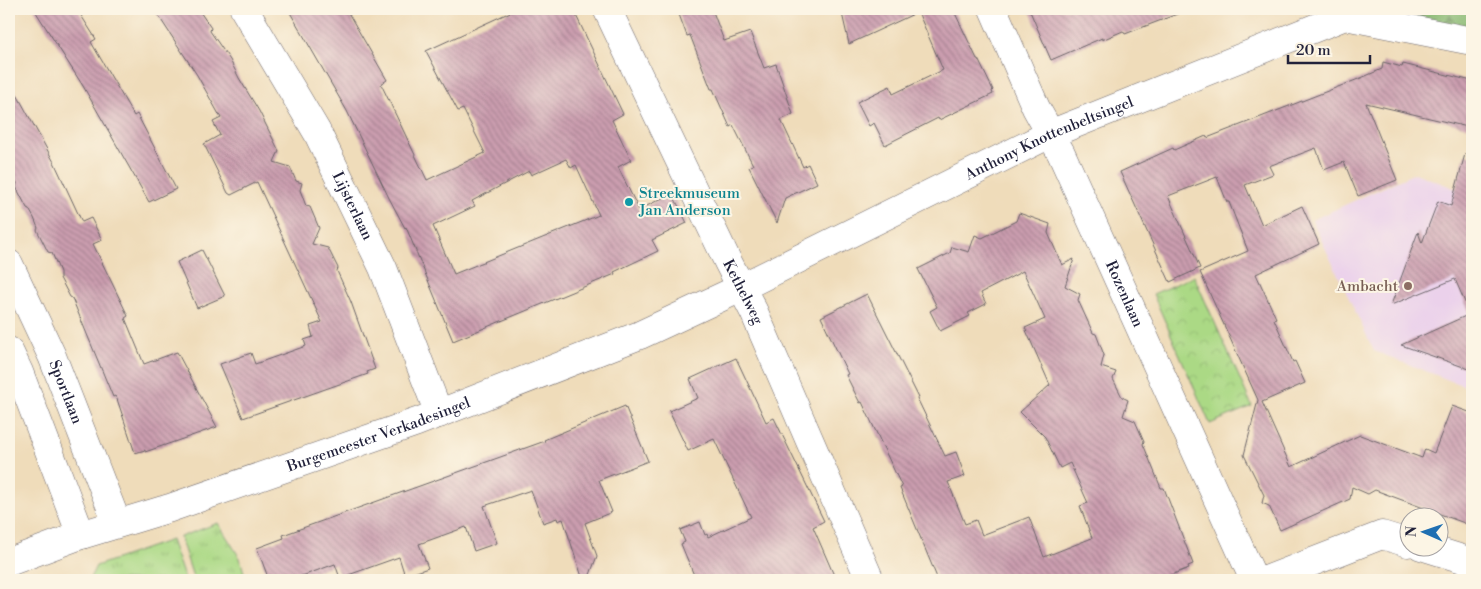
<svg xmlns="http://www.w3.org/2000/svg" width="1481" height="589" font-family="'Libre Bodoni',serif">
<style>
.built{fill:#ebd1eb}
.grass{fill:url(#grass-tufts);stroke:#667e60}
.forest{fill:url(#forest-firs);stroke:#556e56}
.park{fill:url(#park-crowns);stroke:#667e60}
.building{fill:url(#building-back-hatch);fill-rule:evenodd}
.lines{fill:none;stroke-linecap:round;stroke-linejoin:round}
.minor-casing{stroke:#6a6367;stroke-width:29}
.minor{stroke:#fff;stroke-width:28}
.culture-dot{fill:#0f9aa8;stroke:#fcf5e5;stroke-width:2}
.education-dot{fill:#8d6e63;stroke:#fcf5e5;stroke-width:2}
.labels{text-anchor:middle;stroke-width:4;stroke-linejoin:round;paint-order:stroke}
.street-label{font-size:15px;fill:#22223b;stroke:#fcf5e5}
.culture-label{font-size:15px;fill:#0d838f;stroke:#fcf5e5;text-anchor:start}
.education-label{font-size:15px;fill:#785e54;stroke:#fcf5e5;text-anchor:end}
</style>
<defs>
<pattern id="grass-tufts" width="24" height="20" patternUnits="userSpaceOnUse" patternTransform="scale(1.25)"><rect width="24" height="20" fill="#abd985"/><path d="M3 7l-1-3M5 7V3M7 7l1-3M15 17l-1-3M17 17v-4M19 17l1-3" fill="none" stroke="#93ba74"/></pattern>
<pattern id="forest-firs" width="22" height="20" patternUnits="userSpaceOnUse" patternTransform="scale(1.25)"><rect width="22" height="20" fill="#88b972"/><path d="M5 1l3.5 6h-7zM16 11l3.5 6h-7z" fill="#6f965f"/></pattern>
<pattern id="park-crowns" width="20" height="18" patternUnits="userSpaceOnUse" patternTransform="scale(1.25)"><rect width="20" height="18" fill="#abd985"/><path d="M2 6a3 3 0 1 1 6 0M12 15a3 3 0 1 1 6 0" fill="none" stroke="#93ba74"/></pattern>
<pattern id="building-back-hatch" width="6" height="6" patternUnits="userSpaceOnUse" patternTransform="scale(1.25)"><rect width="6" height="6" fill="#cb9daf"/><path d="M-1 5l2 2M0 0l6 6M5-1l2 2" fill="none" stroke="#a48090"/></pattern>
</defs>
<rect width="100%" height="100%" fill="#fcf5e5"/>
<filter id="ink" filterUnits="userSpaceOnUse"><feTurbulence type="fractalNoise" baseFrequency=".02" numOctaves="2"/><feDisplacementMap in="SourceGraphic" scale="10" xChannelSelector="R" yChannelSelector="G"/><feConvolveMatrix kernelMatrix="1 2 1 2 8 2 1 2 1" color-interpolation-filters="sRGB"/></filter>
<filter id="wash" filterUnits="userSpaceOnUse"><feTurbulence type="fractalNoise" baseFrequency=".0096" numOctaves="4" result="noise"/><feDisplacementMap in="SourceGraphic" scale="20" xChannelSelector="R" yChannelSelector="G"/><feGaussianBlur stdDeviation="1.12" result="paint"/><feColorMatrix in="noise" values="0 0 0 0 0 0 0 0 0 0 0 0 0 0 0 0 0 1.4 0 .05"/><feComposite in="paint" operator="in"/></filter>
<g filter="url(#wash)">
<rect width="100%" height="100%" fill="#efdcba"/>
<path class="built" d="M1415 173 1472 195V389L1374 351 1312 220Z"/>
<g class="grass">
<path d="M218 523 240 558 246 580H194L180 537Z"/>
<path d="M171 540 185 580H89L96 566Z"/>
</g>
<path class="forest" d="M1434 9H1472V38L1413 17Z"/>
<path class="park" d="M1194 276 1252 406 1210 424 1153 294Z"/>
<g id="blocks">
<g class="building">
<path d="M34 9H77L96 39 91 42 134 116 137 114 176 189 149 202 83 86Z"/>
<path d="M154 9H198L211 28 210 31 230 60 239 78 259 111 279 151 274 162 290 167 296 181 302 183 300 190 306 206 310 207 319 228 312 244 328 248 338 268 337 271 351 302 375 369 367 372 368 374 243 418 220 364 251 353 255 364 306 346 304 340 313 337 310 326 322 322 257 182 231 195 228 193 204 144 220 135 213 122 221 118 197 75Z"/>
<path d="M288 9H346L387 80 381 84 427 180 485 153 463 109 458 111 426 51 517 9H573L623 114 612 120 631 160 618 167 639 210 672 193 687 223 652 240 658 251 614 272 615 274 453 341 406 227 405 228 389 198 347 111ZM566 159 571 168 576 165 599 215 454 274 433 226 475 206 472 201 529 171 531 175Z"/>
<path d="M677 9H712L724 41 750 32 764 68 776 64 793 114 781 120 803 167 808 164 817 183 785 198 777 223 749 167 753 165 733 125 730 127 713 89H711L690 35 687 36Z"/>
<path d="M841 9H953L977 59H978L993 90 992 91 993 94 939 120 938 118 885 145 874 123 869 126 857 102 890 86 893 94 943 70 918 12 849 44Z"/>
<path d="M1029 9H1185V11L1125 34 1123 31 1102 40V38L1051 60Z"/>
<path d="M1383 62 1402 67 1403 64 1472 81V128L1366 103 1397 180 1358 196 1344 162 1324 170 1316 148 1269 166 1273 174 1245 185 1262 225 1302 206 1319 244 1256 274 1276 318 1274 319 1293 362 1295 361 1305 383 1262 402 1291 467 1360 435 1422 458 1425 449 1434 453 1452 406 1472 413V511L1467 524 1375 490 1368 494 1352 487 1350 499 1280 530 1269 506 1262 503 1264 495 1244 455 1258 400 1200 272 1248 251 1229 202H1227L1217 177 1168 196 1200 268 1170 282 1120 172 1173 148 1174 150 1206 136 1207 138 1361 78 1382 69Z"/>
<path d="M9 80 55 164 82 222 91 218 102 240 93 244 128 316 125 318 144 364 177 352 217 427 145 452V450L135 453 117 399 115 396 113 397 72 298 70 297 60 278V272L52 253 48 252 37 230 38 228 34 218 29 209 27 208 16 187 17 183 9 168Z"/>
<path d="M1465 154 1472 155V370L1401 345 1470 314 1455 279 1391 305 1418 232 1422 243 1438 201 1451 206Z"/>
<path d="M1019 213 1050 224 1048 233 1062 265 1074 259 1065 286 1080 294 1078 300 1093 333 1096 334 1104 355 1101 367 1116 372 1113 379 1122 397 1128 400 1123 416 1135 421 1144 441 1143 444 1161 488H1164L1193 564 1188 566 1189 568 1158 580H938L900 488 902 487 862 402 860 403 846 375 848 374 821 317 867 294 919 398H917L945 456 956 452 965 476 948 482 965 524 976 520 982 535 1029 517 1044 557 1092 538 1080 506 1088 503 1070 463 1060 468 1045 437 1020 412 1050 385 1025 328 1045 319 1023 271 981 293 986 304 968 313 970 316 940 331 930 311 937 307 918 269 950 253 952 247 969 252 975 235 982 238 1016 221Z"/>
<path d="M202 250 225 296 197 308 177 262Z"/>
<path d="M736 358 766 422 774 418 824 521 813 527 836 580H696L681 544 685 542 680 530 700 522 705 535 707 534 708 537 751 517 714 439 688 451 669 411 698 398 690 379Z"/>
<path d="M625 406 648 461 599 480 612 512 585 523 597 556 588 580H583L563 519 558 521 557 518 543 523 531 490 484 506 497 543 474 551 466 527 419 544 428 568 405 576 399 557 340 578 335 564 291 580H269L257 548 284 538 283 535 545 441 544 440Z"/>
</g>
</g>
</g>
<g filter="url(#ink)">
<use href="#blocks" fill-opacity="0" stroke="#6a6367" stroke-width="1"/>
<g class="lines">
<defs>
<g id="minor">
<path id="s1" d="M244 9 317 132 383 268 439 414"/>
<path id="s2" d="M607 9 728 262 754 312 870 580"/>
<path id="s3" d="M993 9 1036 108 1061 153 1254 580"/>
<path d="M1345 16 1472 41"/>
<path id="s4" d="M9 264 52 356 117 523"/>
<path d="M9 351 19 372 81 535"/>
<path d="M1421 546 1472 562"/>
<path id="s5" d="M9 562 81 535 170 508 417 422 640 335 730 293 1050 134 1345 16 1367 9"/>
<path d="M1266 580 1382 535 1408 543"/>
</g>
</defs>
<use href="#minor" class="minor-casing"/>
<use href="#minor" class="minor"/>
</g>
</g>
<circle class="culture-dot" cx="629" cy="202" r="5"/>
<circle class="education-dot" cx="1408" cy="286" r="5"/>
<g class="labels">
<g class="street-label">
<text dy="5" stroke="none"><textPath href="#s5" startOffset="1125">Anthony Knottenbeltsingel</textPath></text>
<text dy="5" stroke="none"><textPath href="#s1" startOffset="225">Lijsterlaan</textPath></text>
<text dy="5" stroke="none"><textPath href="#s2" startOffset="314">Kethelweg</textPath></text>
<text dy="5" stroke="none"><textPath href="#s3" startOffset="314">Rozenlaan</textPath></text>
<text dy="5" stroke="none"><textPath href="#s4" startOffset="140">Sportlaan</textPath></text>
<text dy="5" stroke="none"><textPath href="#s5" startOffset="391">Burgemeester Verkadesingel</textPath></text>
</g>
<g class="culture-label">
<text x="639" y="198">Streekmuseum<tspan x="639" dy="17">Jan Anderson</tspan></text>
</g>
<g class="education-label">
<text x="1398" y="291">Ambacht</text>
</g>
</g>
<rect width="1481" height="589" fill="none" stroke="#fcf5e5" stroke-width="30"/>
<g transform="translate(1424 532) rotate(272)"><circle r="24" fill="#fcf5e5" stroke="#a5a1a1"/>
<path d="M0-4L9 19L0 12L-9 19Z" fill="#1f6fb2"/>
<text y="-8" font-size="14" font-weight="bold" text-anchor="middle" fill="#22223b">N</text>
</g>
<path d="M1288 55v8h82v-8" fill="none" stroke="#22223b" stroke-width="2.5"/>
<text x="1296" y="55" font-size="15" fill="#22223b" stroke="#fcf5e5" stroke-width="4" paint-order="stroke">20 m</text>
</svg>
